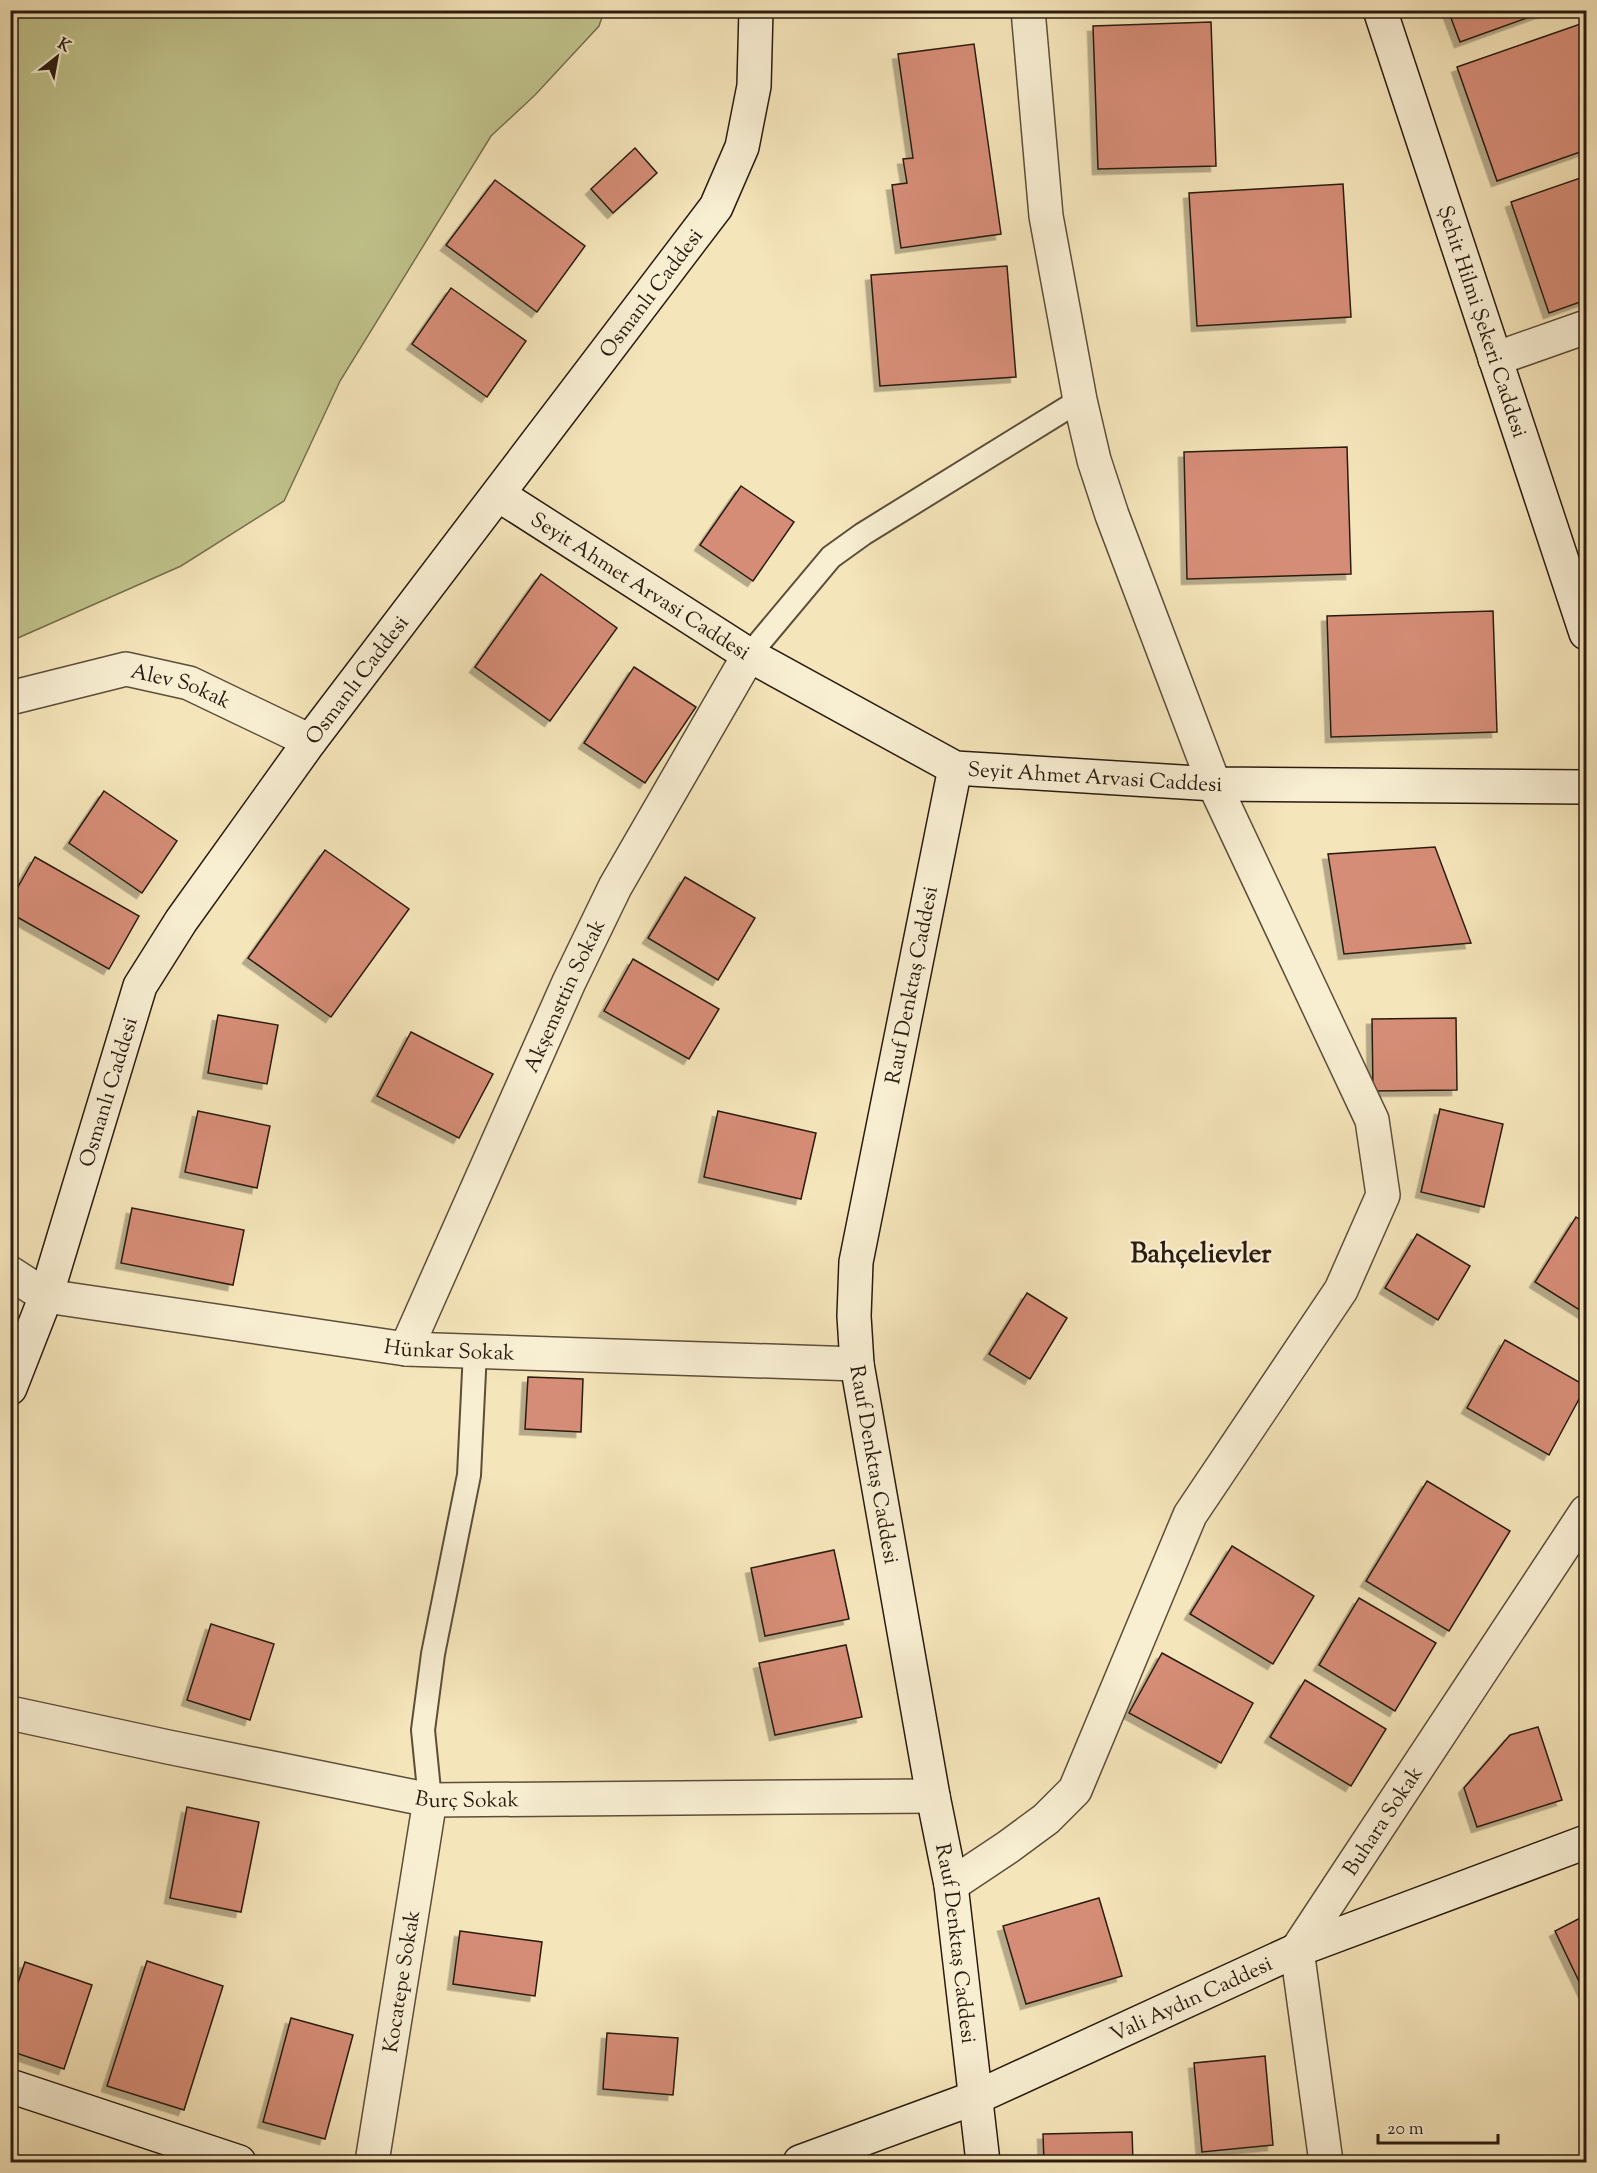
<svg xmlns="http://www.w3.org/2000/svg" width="1597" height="2173" font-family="'Sorts Mill Goudy',serif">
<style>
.green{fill:#c1c38c;stroke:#76704e;stroke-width:1.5}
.building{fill:#d68d77;stroke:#2a1c10;stroke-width:1.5;filter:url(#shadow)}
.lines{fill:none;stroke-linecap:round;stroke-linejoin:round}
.lane-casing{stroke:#5d4e3a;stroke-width:26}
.street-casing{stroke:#5d4e3a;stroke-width:36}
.secondary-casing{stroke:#2a1c10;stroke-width:36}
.lane{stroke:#f8eed2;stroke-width:22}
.street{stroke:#f8eed2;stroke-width:33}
.secondary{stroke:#f8eed2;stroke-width:33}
.labels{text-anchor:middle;stroke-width:4.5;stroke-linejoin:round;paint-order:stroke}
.street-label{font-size:21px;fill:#2a1c10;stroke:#f8eed2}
.district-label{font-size:27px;font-weight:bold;fill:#2a1c10;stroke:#f8eed2}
</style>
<defs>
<filter id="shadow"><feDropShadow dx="-5.5" dy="5.5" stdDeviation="0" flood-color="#0004"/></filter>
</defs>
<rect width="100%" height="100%" fill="#f5e5ba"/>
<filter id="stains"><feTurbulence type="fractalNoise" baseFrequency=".00333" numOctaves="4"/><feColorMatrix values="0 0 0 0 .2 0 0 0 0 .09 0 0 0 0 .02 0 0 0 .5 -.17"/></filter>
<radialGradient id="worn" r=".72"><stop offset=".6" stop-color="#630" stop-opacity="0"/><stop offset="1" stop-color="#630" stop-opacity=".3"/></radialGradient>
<path class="green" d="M11 10 604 11 599 26 535 95 491 136 340 381 284 501 181 566 11 641Z"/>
<g class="building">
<path d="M1448 10H1549L1460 42Z"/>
<path d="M1211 22 1216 166 1098 169 1093 26Z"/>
<path d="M1586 22V150L1497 181 1457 67Z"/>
<path d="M974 44 1001 234 901 248 892 185 907 183 903 159 913 158 898 54Z"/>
<path d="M635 148 657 173 613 213 591 189Z"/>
<path d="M1586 176V300L1549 313 1511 202Z"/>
<path d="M495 180 585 246 537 312 446 245Z"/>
<path d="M1343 184 1351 317 1197 326 1189 193Z"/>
<path d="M1007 266 1016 377 880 386 871 275Z"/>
<path d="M451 288 526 341 487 397 412 344Z"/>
<path d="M1347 447 1351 574 1187 579 1184 452Z"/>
<path d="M741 486 794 522 753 581 700 545Z"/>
<path d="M541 574 617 628 550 721 475 667Z"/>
<path d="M1493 611 1497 732 1331 737 1327 616Z"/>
<path d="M634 667 696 707 645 783 584 743Z"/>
<path d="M104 791 177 841 142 893 69 843Z"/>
<path d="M1435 847 1471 943 1344 954 1328 854Z"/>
<path d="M325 850 409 909 331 1017 248 958Z"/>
<path d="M35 857 139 916 109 969 10 913V901Z"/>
<path d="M685 877 755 918 718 980 648 938Z"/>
<path d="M633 959 719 1009 689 1059 604 1011Z"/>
<path d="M218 1015 278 1025 267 1084 208 1073Z"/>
<path d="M1456 1018 1457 1090 1373 1091 1372 1019Z"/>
<path d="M411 1032 493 1074 459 1138 377 1096Z"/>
<path d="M1440 1109 1503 1124 1484 1207 1421 1192Z"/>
<path d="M198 1111 270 1126 257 1188 185 1172Z"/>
<path d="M718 1111 816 1133 801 1199 704 1177Z"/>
<path d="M132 1208 244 1230 233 1285 121 1263Z"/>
<path d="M1576 1217 1586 1224V1314L1535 1282Z"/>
<path d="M1417 1234 1470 1266 1438 1320 1385 1288Z"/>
<path d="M1027 1293 1067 1318 1030 1379 989 1354Z"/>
<path d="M1505 1340 1586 1386 1549 1455 1467 1408Z"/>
<path d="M528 1377 583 1379 581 1432 525 1429Z"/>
<path d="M1427 1481 1510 1531 1449 1631 1366 1581Z"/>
<path d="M1232 1546 1314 1596 1273 1664 1190 1614Z"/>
<path d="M834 1550 849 1619 765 1636 751 1568Z"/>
<path d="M1359 1598 1436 1643 1395 1711 1319 1665Z"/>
<path d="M211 1624 274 1644 250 1720 187 1700Z"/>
<path d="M846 1645 862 1717 775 1735 759 1663Z"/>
<path d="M1162 1653 1253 1703 1221 1763 1129 1713Z"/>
<path d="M1305 1680 1386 1729 1351 1786 1270 1737Z"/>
<path d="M1538 1727 1562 1800 1477 1827 1464 1788 1510 1735Z"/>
<path d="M187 1807 259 1822 241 1912 170 1898Z"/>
<path d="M1099 1898 1122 1976 1026 2004 1003 1926Z"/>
<path d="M1586 1915V1996L1555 1931Z"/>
<path d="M460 1931 542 1942 535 1996 453 1984Z"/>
<path d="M147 1961 223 1986 184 2110 107 2086Z"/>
<path d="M25 1962 92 1985 64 2069 10 2051V2006Z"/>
<path d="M291 2018 353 2035 325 2139 263 2122Z"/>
<path d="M607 2033 678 2038 673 2095 603 2089Z"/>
<path d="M1265 2056 1273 2145 1202 2152 1194 2063Z"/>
<path d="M1132 2132 1133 2162H1044L1043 2134Z"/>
</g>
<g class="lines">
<defs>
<g id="lane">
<path d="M749 655 831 557 863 534 1080 400"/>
<path d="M430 1800 423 1730 433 1654 469 1475 475 1351"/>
</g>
<g id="street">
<path d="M1495 359 1586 327"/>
<path id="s1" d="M10 698 126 669 189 683 310 741"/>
<path id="s2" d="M10 1273 46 1296 406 1349 857 1364"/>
<path id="s3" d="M406 1349 569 982 615 887 749 655"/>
<path id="s4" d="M10 1713 168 1747 430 1800 933 1796"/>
<path d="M951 1885 1008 1847 1046 1819 1075 1790 1190 1515 1341 1290 1383 1195 1372 1120 1214 784 1112 515 1094 460 1080 400 1046 216 1028 10"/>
<path id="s5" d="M372 2162 430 1800"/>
<path id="s6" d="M1326 2162 1297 1950 1586 1512"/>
</g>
<g id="secondary">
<path id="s7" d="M1380 10 1586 633"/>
<path id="s8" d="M499 495 749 655 955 768 1214 784 1586 787"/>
<path id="s9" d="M955 768 856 1262 854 1316 857 1364 933 1796 951 1885 983 2162"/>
<path id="s10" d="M10 1388 46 1296 140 986 181 921 310 741 716 207 742 147 754 86 756 10"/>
<path d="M10 2086 239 2162"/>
<path id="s11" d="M800 2162 977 2097 1297 1950 1586 1842"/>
</g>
</defs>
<use href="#lane" class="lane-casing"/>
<use href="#street" class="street-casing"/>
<use href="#secondary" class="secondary-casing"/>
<use href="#lane" class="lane"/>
<use href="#street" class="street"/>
<use href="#secondary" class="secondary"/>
</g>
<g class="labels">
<g class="street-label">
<text dy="7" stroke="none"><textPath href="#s10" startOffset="1284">Osmanlı Caddesi</textPath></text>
<text dy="7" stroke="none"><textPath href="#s7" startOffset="328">Şehit Hilmi Şekeri Caddesi</textPath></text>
<text dy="7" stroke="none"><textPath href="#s8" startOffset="168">Seyit Ahmet Arvasi Caddesi</textPath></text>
<text dy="7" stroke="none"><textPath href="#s10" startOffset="798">Osmanlı Caddesi</textPath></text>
<text dy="7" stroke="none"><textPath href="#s1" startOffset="177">Alev Sokak</textPath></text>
<text dy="7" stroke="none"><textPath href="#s8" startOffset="672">Seyit Ahmet Arvasi Caddesi</textPath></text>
<text transform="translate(911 985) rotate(-79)" y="7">Rauf Denktaş Caddesi</text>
<text dy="7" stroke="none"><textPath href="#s3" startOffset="387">Akşemsttin Sokak</textPath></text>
<text dy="7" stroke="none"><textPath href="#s10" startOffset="312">Osmanlı Caddesi</textPath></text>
<text dy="7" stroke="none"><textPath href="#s2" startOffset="450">Hünkar Sokak</textPath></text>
<text dy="7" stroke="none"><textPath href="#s9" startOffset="708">Rauf Denktaş Caddesi</textPath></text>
<text dy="7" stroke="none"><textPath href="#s4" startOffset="466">Burç Sokak</textPath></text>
<text dy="7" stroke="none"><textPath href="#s6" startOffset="369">Buhara Sokak</textPath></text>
<text dy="7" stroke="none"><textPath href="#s9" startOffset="1194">Rauf Denktaş Caddesi</textPath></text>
<text dy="7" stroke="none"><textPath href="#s5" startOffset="183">Kocatepe Sokak</textPath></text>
<text dy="7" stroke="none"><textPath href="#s11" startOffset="424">Vali Aydın Caddesi</textPath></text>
</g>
<g class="district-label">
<text x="1201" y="1262">Bahçelievler</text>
</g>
</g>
<rect width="1597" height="2173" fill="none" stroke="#f5e5ba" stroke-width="36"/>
<rect x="12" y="12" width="1573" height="2149" fill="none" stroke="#2a1c10" stroke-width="3"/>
<rect x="18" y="18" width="1561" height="2137" fill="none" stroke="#2a1c10" stroke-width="1.5"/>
<g transform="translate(57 57) rotate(31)" stroke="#f8eed2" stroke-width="4.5" paint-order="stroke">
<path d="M0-4.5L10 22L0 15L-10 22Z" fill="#2a1c10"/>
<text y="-9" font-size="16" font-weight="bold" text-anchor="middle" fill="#2a1c10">K</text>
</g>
<path d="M1378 2134v9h120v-9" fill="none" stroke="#2a1c10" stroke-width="3"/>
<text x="1387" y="2134" font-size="18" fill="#2a1c10" stroke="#f8eed2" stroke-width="4.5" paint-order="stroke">20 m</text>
<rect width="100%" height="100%" filter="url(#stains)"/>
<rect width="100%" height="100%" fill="url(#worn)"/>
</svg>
